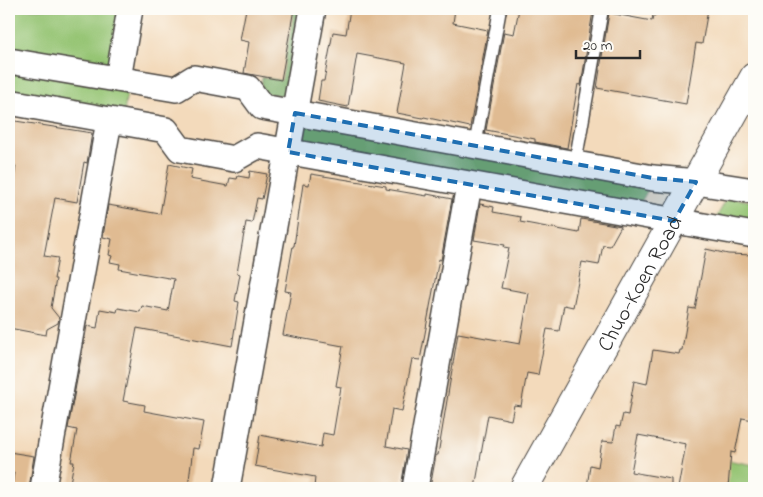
<svg xmlns="http://www.w3.org/2000/svg" width="763" height="497" font-family="'Indie Flower',sans-serif">
<style>
.green{fill:#95c473;stroke:#60784f}
.forest{fill:#78aa65;stroke:#526a48}
.building{fill:#e0bb92}
.lines{fill:none;stroke-linecap:round;stroke-linejoin:round}
.service-casing{stroke:#494541;stroke-width:15}
.minor-casing{stroke:#494541;stroke-width:28}
.tertiary-casing{stroke:#494541;stroke-width:30}
.service{stroke:#fff;stroke-width:12}
.minor{stroke:#fff;stroke-width:25}
.tertiary{stroke:#fff;stroke-width:28}
.marked{fill:#1f6fb2;fill-opacity:0.2;stroke:#1f6fb2;stroke-width:4;stroke-dasharray:10 6;stroke-linejoin:round}
.labels{text-anchor:middle;stroke-width:4;stroke-linejoin:round;paint-order:stroke}
.street-label{font-size:22px;fill:#2b2b2b;stroke:#fdfcf7}
</style>
<rect width="100%" height="100%" fill="#fdfcf7"/>
<filter id="ink" filterUnits="userSpaceOnUse"><feTurbulence type="fractalNoise" baseFrequency=".02" numOctaves="2"/><feDisplacementMap in="SourceGraphic" scale="10" xChannelSelector="R" yChannelSelector="G"/><feConvolveMatrix kernelMatrix="1 2 1 2 8 2 1 2 1" color-interpolation-filters="sRGB"/></filter>
<filter id="wash" filterUnits="userSpaceOnUse"><feTurbulence type="fractalNoise" baseFrequency=".0096" numOctaves="4" result="noise"/><feDisplacementMap in="SourceGraphic" scale="20" xChannelSelector="R" yChannelSelector="G"/><feGaussianBlur stdDeviation="1.12" result="paint"/><feColorMatrix in="noise" values="0 0 0 0 0 0 0 0 0 0 0 0 0 0 0 0 0 1.4 0 .05"/><feComposite in="paint" operator="in"/></filter>
<g filter="url(#wash)">
<rect width="100%" height="100%" fill="#f3dabb"/>
<g class="green">
<path d="M9 9H120L111 65 9 47Z"/>
<path d="M9 69 127 91 124 114 9 93Z"/>
<path d="M728 197 754 202V225L716 218Z"/>
<path d="M706 456 754 465V488L728 487Z"/>
</g>
<g class="forest">
<path d="M294 9H299L285 96 261 93 262 77 281 80Z"/>
<path d="M307 121 651 184 637 209 303 147Z"/>
</g>
<g id="blocks">
<g class="building">
<path d="M246 9H294L281 80 244 73 249 42 240 40Z"/>
<path d="M350 9H455L453 23 488 30 470 127 424 117 423 118 397 113 406 63 357 54 348 107 318 101 321 81H324L333 32 346 34Z"/>
<path d="M519 9H583L593 11 581 85 578 84 567 148 535 142V139L486 130 504 32 514 34Z"/>
<path d="M656 9H708L702 44 696 43 686 104 597 88 609 13 652 21 653 15 655 16Z"/>
<path d="M9 120 92 133 87 163 84 162 77 202 55 198 44 256 58 258 54 279H56L51 308 59 318 58 323 47 329 46 335 9 328V208L16 166 9 164Z"/>
<path d="M169 164 192 169 190 179 228 186 230 178 237 179 238 176 249 178 250 171 267 174 262 199 257 198 252 223 246 222 237 273 240 274 235 301 239 302 232 346 137 328 123 401 145 405 144 411 204 422 199 449 193 448 188 488H69L74 462H71L77 430 68 428 87 326 97 328 100 309 117 312 118 308 140 312 142 306 168 311 174 279 119 269 120 264 110 262 112 256 109 255 112 239 103 237 108 205 160 214Z"/>
<path d="M311 174 386 186V189L427 196V194L452 199 441 260 439 259 420 360 412 359 402 411 392 409 386 446 407 450 401 488H314L315 477 255 466 260 435 321 447 323 433 333 435 341 387 336 386 343 346 283 335 291 292 285 291 293 246H294L303 184 309 185Z"/>
<path d="M480 204 494 207 493 212 521 217 520 222 579 233 581 219 621 226 610 246 603 245 599 265 582 262 573 307 564 305 559 331 547 329 538 375 527 373 521 406 514 405 511 420 488 415 475 488H430L436 455H438L458 333 520 344 529 293 501 288 509 248 504 247 505 245 474 240Z"/>
<path d="M706 249 728 254 754 255V420L742 418 735 453 731 452 728 488H678L686 444 638 435 631 472 671 479V488H587L590 465 598 467 602 441 613 442 616 426 620 427 623 414 628 415 634 381 647 384 653 350 679 354 680 350H682L689 308 695 309Z"/>
<path d="M9 452 34 456 29 488 12 486 14 473 9 472Z"/>
</g>
</g>
</g>
<g filter="url(#ink)">
<use href="#blocks" fill-opacity="0" stroke="#494541" stroke-width="1"/>
<g class="lines">
<defs>
<g id="service">
<path d="M475 146 500 9"/>
<path d="M575 164 602 9"/>
</g>
<g id="minor">
<path d="M9 61 176 89 194 78 248 88 262 107 653 178 696 182 754 191"/>
<path d="M118 79 130 9"/>
<path d="M9 102 166 130 180 149 234 159 257 146 754 235"/>
<path d="M43 488 109 121"/>
<path d="M227 488 313 9"/>
<path d="M415 488 469 185"/>
</g>
<g id="tertiary">
<path id="s1" d="M524 488 754 77"/>
</g>
</defs>
<use href="#service" class="service-casing"/>
<use href="#minor" class="minor-casing"/>
<use href="#tertiary" class="tertiary-casing"/>
<use href="#service" class="service"/>
<use href="#minor" class="minor"/>
<use href="#tertiary" class="tertiary"/>
</g>
</g>
<path class="marked" d="M295 113 653 178 696 182 674 221 288 152Z"/>
<g class="labels">
<g class="street-label">
<text dy="8" stroke="none"><textPath href="#s1" startOffset="235">Chuo-Koen Road</textPath></text>
</g>
</g>
<rect width="763" height="497" fill="none" stroke="#fdfcf7" stroke-width="30"/>
<path d="M576 50v8h64v-8" fill="none" stroke="#2b2b2b" stroke-width="2.5"/>
<text x="583" y="50" font-size="15" fill="#2b2b2b" stroke="#fdfcf7" stroke-width="4" paint-order="stroke">20 m</text>
</svg>
